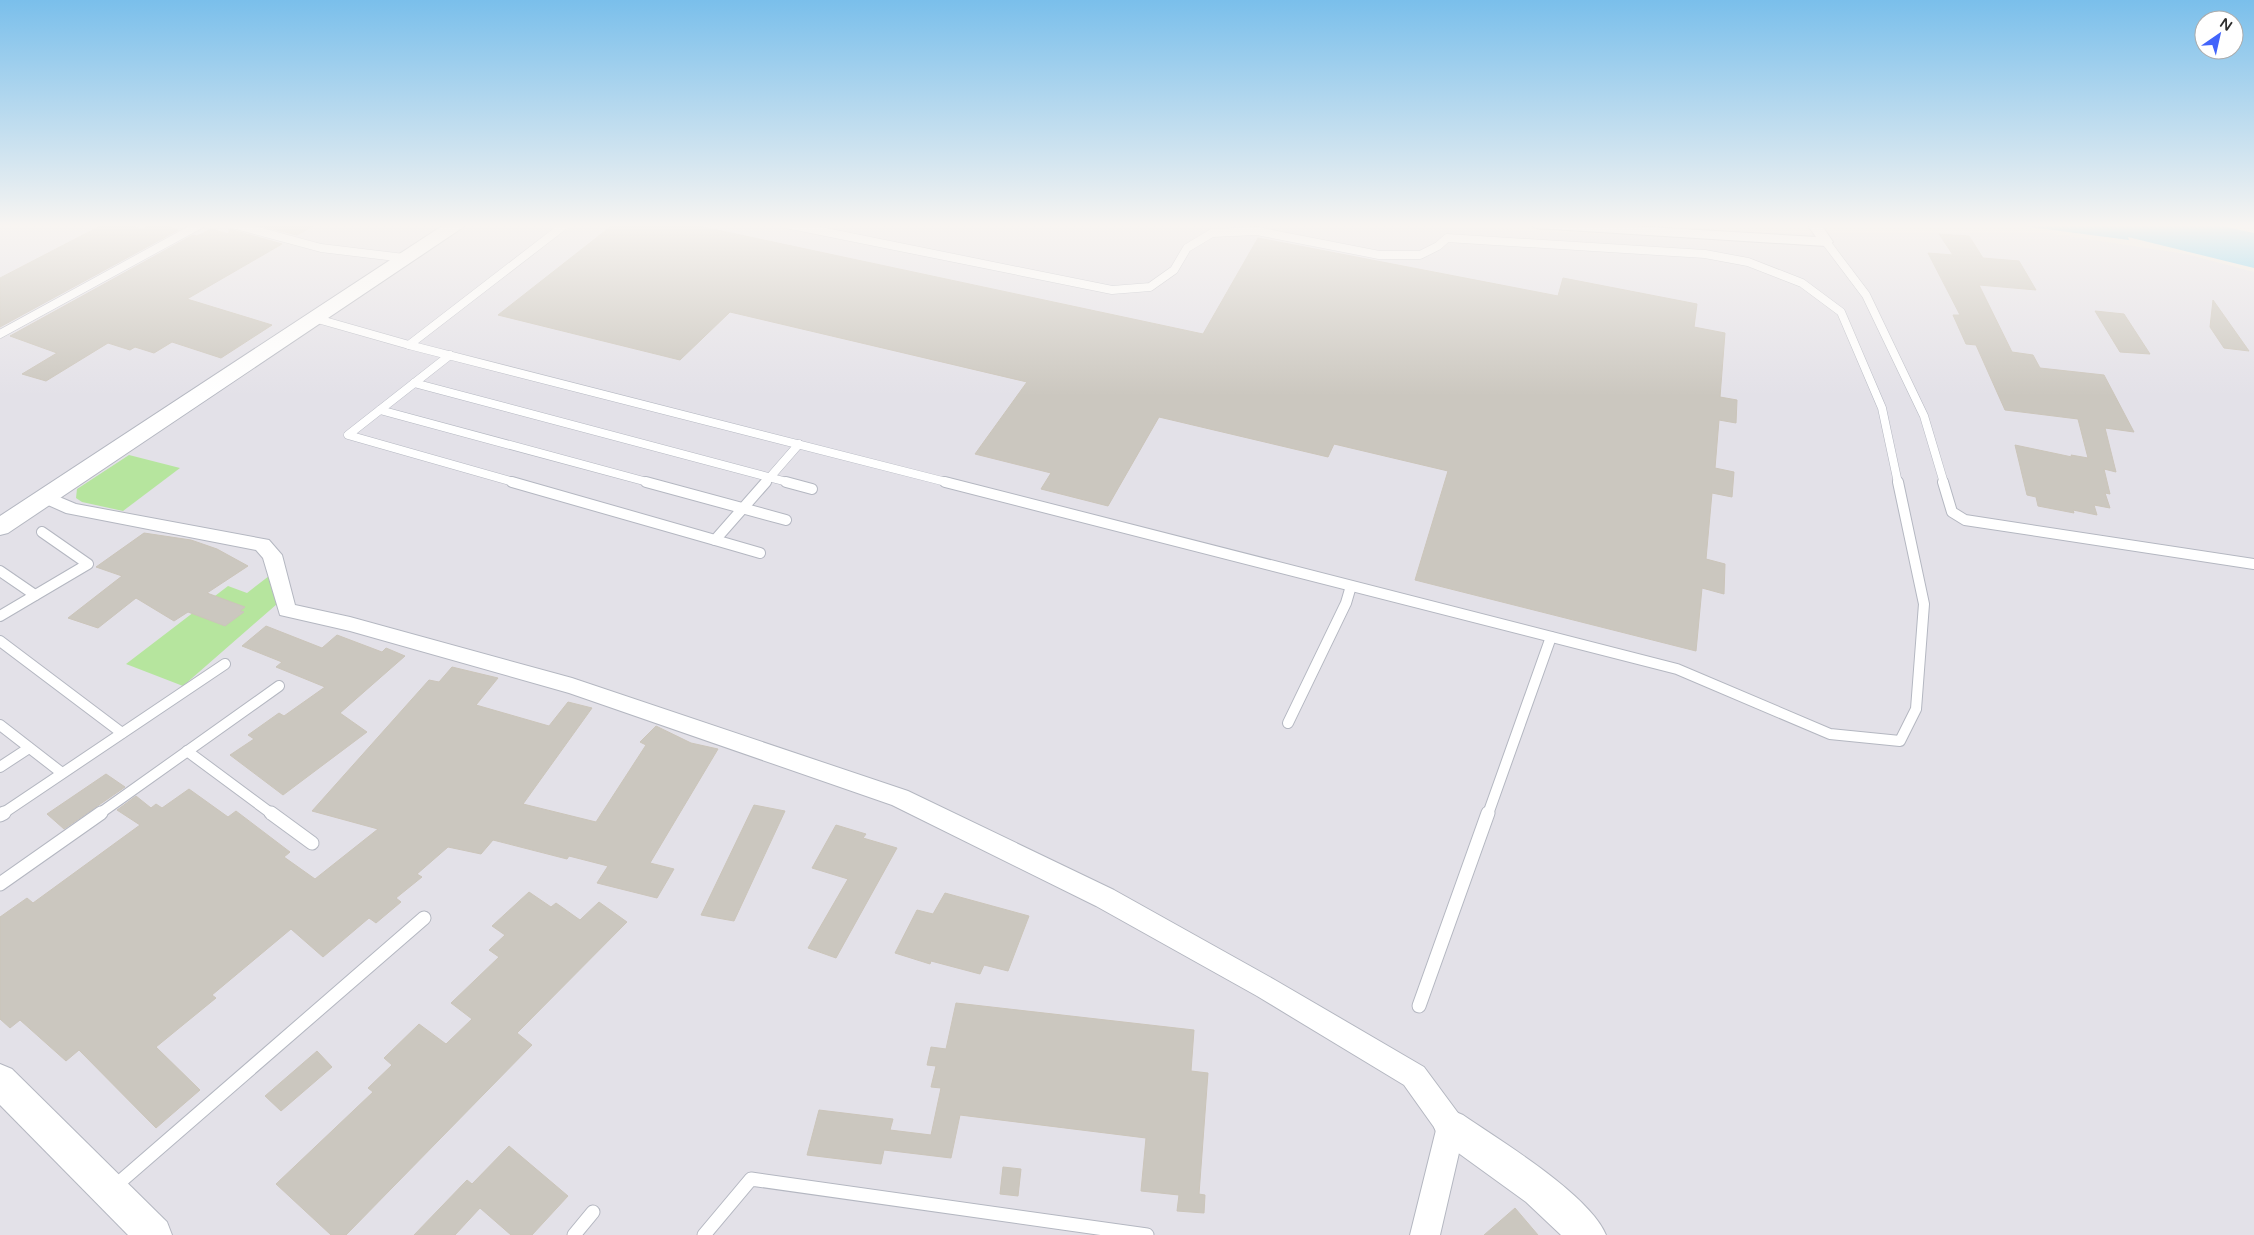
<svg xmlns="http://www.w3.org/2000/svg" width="2254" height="1235" font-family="'Varela Round',sans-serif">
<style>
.industrial{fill:#e3e1e8}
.green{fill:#b6e59e}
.water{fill:#75cff0}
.building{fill:#cbc7bf;stroke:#cbc5ba}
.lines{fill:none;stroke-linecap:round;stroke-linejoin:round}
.service-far2-casing{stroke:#b4b7c1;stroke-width:9}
.service-far1-casing{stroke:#b4b7c1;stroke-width:12}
.service-casing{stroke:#b4b7c1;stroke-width:15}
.minor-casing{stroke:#b4b7c1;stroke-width:2}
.tertiary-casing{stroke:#b4b7c1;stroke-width:2}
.path{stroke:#c9c9c9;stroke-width:2.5;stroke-dasharray:3 2;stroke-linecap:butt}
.service-far2{stroke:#fff;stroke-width:8}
.service-far1{stroke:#fff;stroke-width:10}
.service{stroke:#fff;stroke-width:13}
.minor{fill:#fff;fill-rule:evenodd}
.tertiary{fill:#fff;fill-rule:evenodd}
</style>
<rect width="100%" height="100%" fill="#efe9e1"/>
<path class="industrial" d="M0 224H1393L1598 234 2048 233 2186 254 2254 272V1235H0Z"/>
<g class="green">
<path d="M129 455 180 468 123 511 82 502 76 498 77 489Z"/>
<path d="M269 576 277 604 183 686 126 664 228 586 247 593Z"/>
</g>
<path class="water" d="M1880 224H2213L2254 233V268L2128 237 2129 240 2023 226Z"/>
<g class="building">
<path d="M104 224H123L142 229 153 224H160L178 230 0 327V278Z"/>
<path d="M253 224H317L297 235Z"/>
<path d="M614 224H689L1203 334 1258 238 1558 296 1563 278 1697 304 1694 327 1725 333 1720 397 1737 400 1736 423 1719 420 1715 468 1734 472 1732 497 1712 493 1706 559 1725 564 1724 594 1702 588 1696 651 1415 580 1448 471 1334 444 1328 457 1159 417 1108 506 1041 489 1051 473 975 454 1027 382 730 312 680 360 498 315Z"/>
<path d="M211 229 229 234V229L282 244 187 299 272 325 221 358 172 342 154 353 135 347 130 350 108 343 46 381 22 374 57 353 10 336 193 235 197 236Z"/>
<path d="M1939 234 1969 236 1983 258 2019 261 2036 290 1979 285 2012 352 2033 355 2040 368 2104 375 2134 432 2105 428 2116 472 2104 469 2110 494 2105 493 2110 508 2094 505 2097 515 2073 510 2074 513 2038 506 2036 497 2027 495 2015 445 2072 457 2071 455 2088 458 2078 419 2005 410 1976 345 1966 344 1953 315H1960L1928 253 1953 255Z"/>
<path d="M2213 300 2249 351 2224 348 2210 327Z"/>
<path d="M2095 311 2124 314 2150 354 2120 352Z"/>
<path d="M144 533 191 540 217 549 248 566 207 593 245 607 240 611 244 612 225 626 188 612 174 621 136 598 98 628 68 618 122 576 96 567Z"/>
<path d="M266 626 322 648 337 635 382 652 386 648 405 656 340 713 367 732 283 795 230 755 254 739 248 735 279 713 284 716 325 687 276 667 282 662 242 646Z"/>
<path d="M452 667 498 678 476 705 549 726 568 702 592 708 523 804 596 822 646 745 640 742 656 726 691 743 718 749 650 863 674 869 657 898 597 883 608 866 569 856 567 859 493 840 481 854 448 847 417 874 422 877 396 898 401 902 376 923 369 918 323 957 291 929 212 995 216 998 156 1047 200 1090 156 1128 79 1050 66 1061 20 1020 10 1028 0 1019V917L27 898 33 903 140 825 117 810 136 796 151 808 156 804 162 808 189 789 228 817 236 811 290 852 284 857 315 879 378 829 312 811 429 680 439 682Z"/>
<path d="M106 774 125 787 64 829 47 814Z"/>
<path d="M754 805 785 811 734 921 701 915Z"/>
<path d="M836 825 866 834 863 838 897 848 836 958 808 948 848 879 812 868Z"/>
<path d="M529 892 551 907 556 903 580 920 599 902 627 922 517 1033 532 1045 346 1235H331L276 1184 373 1092 368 1088 392 1065 384 1058 419 1024 446 1044 472 1019 451 1003 499 957 489 950 505 935 492 926Z"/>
<path d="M945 893 1029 916 1008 971 984 965 980 974 931 961 930 964 895 953 917 910 933 914Z"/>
<path d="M956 1003 1194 1030 1191 1071 1208 1073 1199 1194 1205 1195 1204 1213 1177 1211 1179 1195 1141 1191 1146 1138 960 1115 951 1158 884 1150 881 1164 807 1155 819 1110 893 1119 890 1130 931 1135 941 1088 931 1087 936 1066 927 1065 931 1047 946 1049Z"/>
<path d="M317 1051 332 1067 281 1111 265 1096Z"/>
<path d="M509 1146 568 1196 532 1235H511L480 1208 455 1235H414L467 1180 472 1184Z"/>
<path d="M1003 1167 1021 1169 1018 1196 1000 1194Z"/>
<path d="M1515 1208 1538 1235H1484Z"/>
</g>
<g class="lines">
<defs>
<g id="service-far2">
<path d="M232 224 321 248 404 258"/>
<path d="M566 224 409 345 950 483"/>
<path d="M786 224 1112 290 1150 287 1174 270 1187 248 1212 233 1257 231 1379 255H1420L1438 246 1447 238 1705 254 1748 262 1802 283 1841 312 1882 408 1898 483"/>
<path d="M1826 242 1866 295 1924 416 1944 483"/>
<path d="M314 318 409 345"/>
<path d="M0 334 201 224"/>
<path d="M450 355 348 435 517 483"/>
<path d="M414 383 791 483"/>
<path d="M380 410 651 483"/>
<path d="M765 483 799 444"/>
</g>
<g id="service-far1">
<path d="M512 482 715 540 766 482"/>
<path d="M646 482 786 520"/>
<path d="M786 482 812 489"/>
<path d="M945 482 1677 669 1830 734 1900 741 1916 709 1924 604 1898 482"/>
<path d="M1943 482 1952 512 1965 520 2254 564"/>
<path d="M715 540 760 553"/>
<path d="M0 571 35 595"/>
<path d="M0 616 88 564 42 532"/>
<path d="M0 641 122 733"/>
<path d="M1288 723 1346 603 1351 586"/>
<path d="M0 725 62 773"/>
<path d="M187 751 272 814"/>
<path d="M0 767 29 748"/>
<path d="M2 814 225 664"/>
<path d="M99 814 279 686"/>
<path d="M1488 814 1551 637"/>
</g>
<g id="service">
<path d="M271 813 312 843"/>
<path d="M0 815 4 813"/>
<path d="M0 884 101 813"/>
<path d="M1419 1006 1488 813"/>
<path d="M114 1187 424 918"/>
<path d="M574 1235 593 1212"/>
<path d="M704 1235 751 1179 1147 1235"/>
</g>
<g id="minor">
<path d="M1529 224H1597L1816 237 1807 224H1821L1833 242 1826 246 1536 228Z"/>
<path d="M45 491 76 504 269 540 282 555 295 605 350 617 572 678 908 791 1114 890 1275 980 1424 1067 1461 1117 1465 1127 1440 1235H1410L1436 1130 1404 1085 1257 996 1096 906 892 805 569 693 350 631 280 615 263 558 256 550 66 513 39 501 36 497 39 493Z"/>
</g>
<g id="tertiary">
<path d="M445 224H465L462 228 8 533 0 535V516Z"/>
<path d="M0 1064 12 1069 167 1222 172 1235H128L0 1105Z"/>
<path d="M1451 1110 1463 1115C1501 1141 1590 1195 1606 1235H1561L1526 1202 1439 1139 1434 1127 1439 1115Z"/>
</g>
</defs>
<use href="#service-far2" class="service-far2-casing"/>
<use href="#service-far1" class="service-far1-casing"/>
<use href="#service" class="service-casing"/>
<use href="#minor" class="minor-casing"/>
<use href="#tertiary" class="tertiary-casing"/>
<path class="path" d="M2247 224 2254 225"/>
<use href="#service-far2" class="service-far2"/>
<use href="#service-far1" class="service-far1"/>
<use href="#service" class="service"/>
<use href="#minor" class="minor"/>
<use href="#tertiary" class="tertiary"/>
</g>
<linearGradient id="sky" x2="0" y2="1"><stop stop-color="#7abfeb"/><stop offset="0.57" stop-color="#f8f5f2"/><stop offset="1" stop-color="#f8f5f2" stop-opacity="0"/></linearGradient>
<rect width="2254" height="396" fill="url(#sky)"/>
<g transform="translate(2219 35) rotate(34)"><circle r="24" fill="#ffffff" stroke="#ababab"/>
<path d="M0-4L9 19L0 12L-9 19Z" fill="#4264fb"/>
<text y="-8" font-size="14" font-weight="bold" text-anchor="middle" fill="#2e2e2e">N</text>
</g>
</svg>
